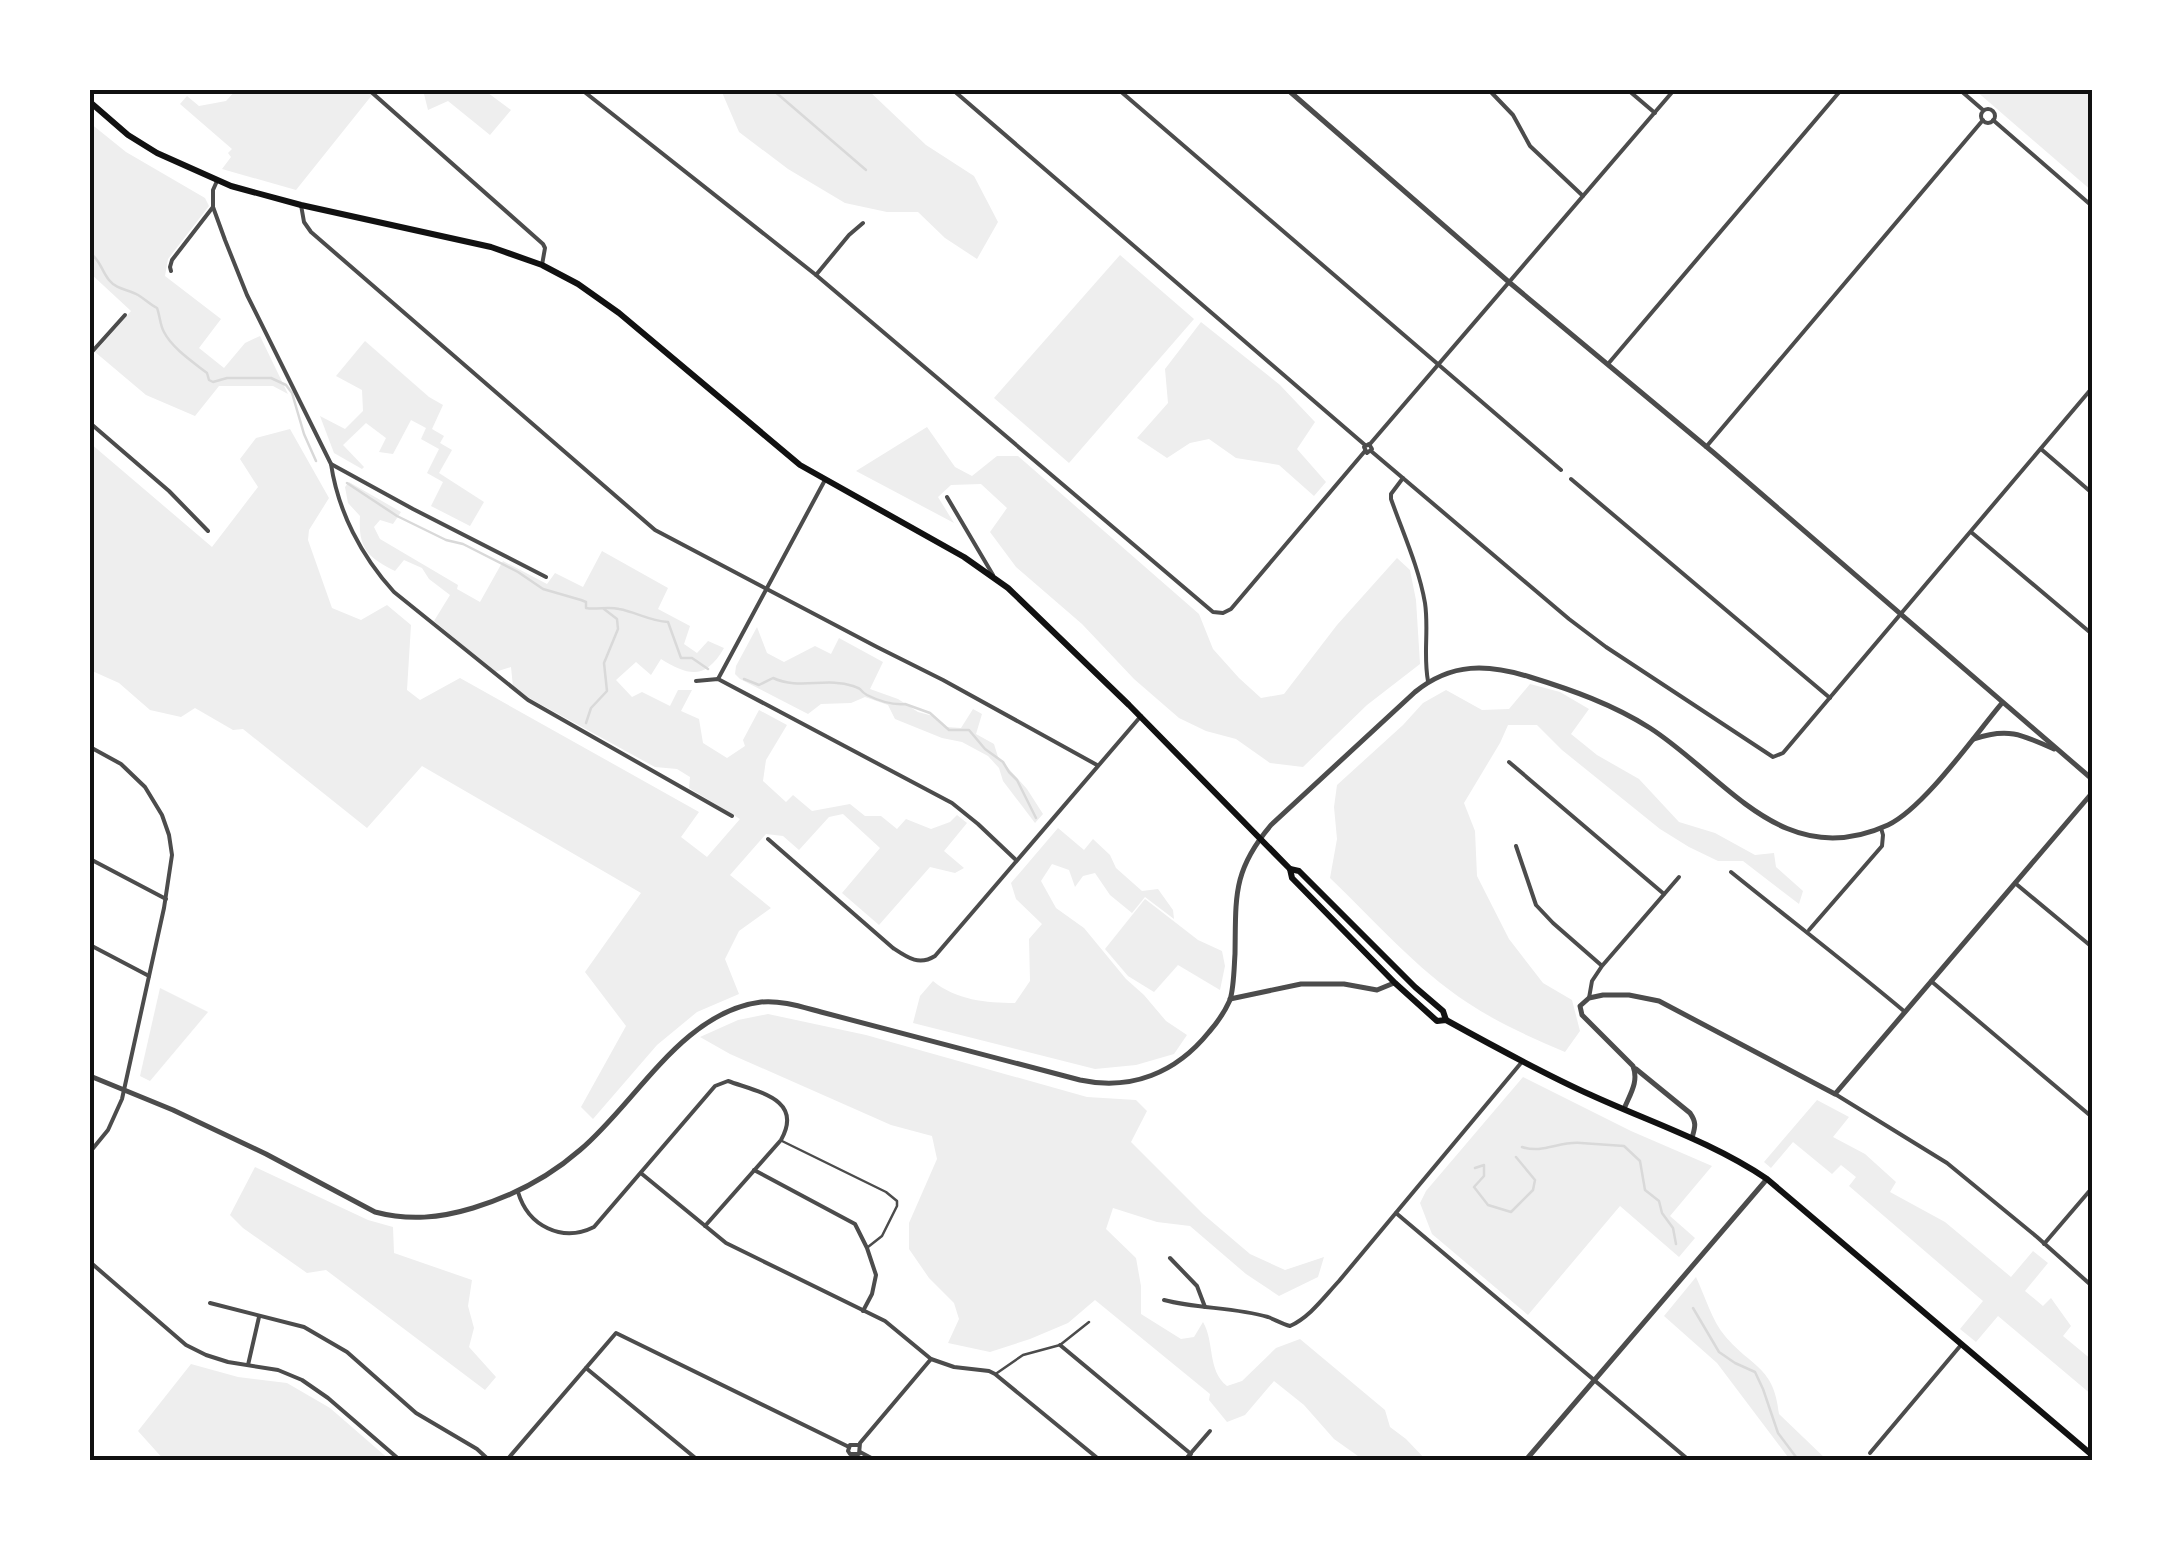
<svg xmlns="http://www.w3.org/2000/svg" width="2182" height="1551" font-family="Poppins,sans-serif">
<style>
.green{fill:#eee}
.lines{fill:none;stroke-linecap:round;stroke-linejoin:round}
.stream{stroke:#d9d9d9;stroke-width:2.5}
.service{stroke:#4c4c4c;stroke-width:2.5}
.minor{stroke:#4c4c4c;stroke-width:4}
.tertiary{stroke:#4c4c4c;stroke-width:5}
.secondary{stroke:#111;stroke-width:6}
.neatline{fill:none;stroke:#111;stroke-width:4}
</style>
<rect width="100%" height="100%" fill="#fff"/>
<g class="green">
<path d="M236 90H376L296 190 222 169 231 157 228 153 232 149 180 104 187 96 199 106 226 101Z"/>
<path d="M423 90H484L511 110 490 135 448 101 428 110Z"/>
<path d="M721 90H868L926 145 974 176 998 222 977 259 945 238 918 212H887L845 203 788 169 739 132Z"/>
<path d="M1975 90H2092V191Z"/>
<path d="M90 123 126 152 205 198 209 206 168 259 165 276 221 319 199 348 224 368 245 343 260 336 288 394 273 386H219L195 416 146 395 95 352 131 311 90 273Z"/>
<path d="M1120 255 1194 319 1069 463 994 398Z"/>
<path d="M1201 322 1280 385 1315 422 1297 449 1326 482 1314 496 1279 465 1236 458 1209 439 1190 443 1167 458 1137 438 1168 403 1165 369Z"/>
<path d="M365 341 429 397 443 405 432 429 444 436 440 443 452 450 439 473 484 502 470 526 431 506 443 482 427 473 439 449 421 439 426 428 411 420 393 454 379 452 386 438 366 423 343 445 364 467 362 469 334 453 320 416 345 429 363 411 362 390 336 376Z"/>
<path d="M927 427 955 467 972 476 997 456H1018L1199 614 1213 649 1239 678 1261 698 1284 694 1337 625 1397 558 1410 570 1416 600 1420 664 1367 705 1303 767 1270 763 1236 739 1206 731 1179 718 1134 679 1082 624 1016 567 990 532 1007 508 981 484 951 485 938 497 954 523 856 471Z"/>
<path d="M290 429 329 498 309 530 308 540 332 608 361 620 387 605 411 625 407 690 420 700 460 678 699 812 681 837 707 857 740 819 689 788 690 777 677 769 655 767 529 698 513 687 511 667 495 672 434 621 450 595 429 579 422 568 404 560 395 571C368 557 358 549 360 516L348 503 345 487 349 482 401 512 393 524 380 520 374 527 380 539 458 585 457 589 480 602 503 561 547 584 555 573 583 587 602 551 668 588 658 609 690 626 684 644 697 653 708 641 724 648C706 679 690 677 661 659L651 675 636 662 616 680 632 697 642 692 670 706 678 690H692L681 711 699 719 703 743 727 758 745 746 743 740 759 710 787 725 766 760 763 781 786 802 793 795 812 811 850 804 865 816H881L897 829 906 819 931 829 950 822 957 815 967 823 944 851 964 868 955 873 930 867 879 925 842 893 880 848 843 814 829 817 799 850 783 836 766 834 730 875 771 908 739 931 725 959 739 994 697 1012 657 1045 593 1119 581 1107 626 1026 585 972 641 893 422 766 367 828 243 729 233 730 195 708 181 717 150 710 119 683 90 670V443L212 547 258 487 240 459 256 438Z"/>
<path d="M757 627 767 653 784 662 815 646 831 654 839 638 883 662 870 689 898 699 918 712 933 716 947 727 961 728 973 709 982 714 976 734 994 744 998 757 1027 789 1043 814 1035 823 1003 781 999 768 988 756 962 742 942 738 895 719 888 705 865 697 851 703 821 704 808 714 740 679 735 674 736 666Z"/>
<path d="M1530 684 1560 692 1589 709 1571 734 1597 755 1639 779 1679 822 1715 833 1755 855 1774 853 1776 867 1803 891 1799 904 1743 861H1718L1689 847 1660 829 1562 750 1537 725H1508L1500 743 1464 803 1475 831 1477 876 1509 939 1543 983 1572 1000 1580 1031 1565 1052C1532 1038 1498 1023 1468 1003 1416 969 1374 920 1330 878L1337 839 1334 807 1337 785 1403 725 1423 703 1446 690 1482 710 1509 709Z"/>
<path d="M1058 828 1084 850 1093 839 1110 855 1116 868 1142 891 1158 889 1173 910 1174 919 1145 897 1132 913 1110 895 1095 873 1083 876 1075 887 1069 870 1052 864 1041 881 1056 908 1084 928 1126 979 1144 995 1166 1021 1187 1035 1174 1054 1136 1065 1095 1069 913 1023 920 996 933 981C956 1000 986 1003 1015 1003L1030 981 1029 939 1042 924 1016 899 1011 883Z"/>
<path d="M1145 899 1198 940 1222 951 1225 966 1220 990 1178 965 1154 992 1128 976 1105 949Z"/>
<path d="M160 988 208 1012 150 1081 140 1076Z"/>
<path d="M768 1014 866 1035 1087 1097 1136 1100 1147 1111 1131 1142 1203 1214 1250 1254 1285 1270 1324 1257 1318 1277 1279 1296 1246 1274 1190 1226 1157 1222 1113 1208 1106 1229 1136 1258 1141 1286V1314L1181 1339 1194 1337 1203 1322C1215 1343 1207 1370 1227 1386L1242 1381 1276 1348 1300 1339 1385 1410 1390 1427 1406 1439 1427 1461H1365L1334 1439 1304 1405 1274 1381 1245 1415 1227 1422 1209 1400 1210 1394 1095 1300 1068 1323 1030 1339 990 1352 948 1343 959 1319 954 1303 929 1278 909 1249V1223L937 1159 932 1136 891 1125 730 1054 700 1037 738 1020Z"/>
<path d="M1523 1077 1631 1131 1712 1166 1670 1216 1695 1238 1679 1257 1620 1206 1528 1315 1432 1234 1420 1203 1426 1191Z"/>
<path d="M1817 1100 1849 1117 1833 1137 1865 1154 1896 1182 1890 1192 1945 1222 2011 1277 2033 1251 2048 1263 2025 1291 2043 1306 2051 1298 2071 1326 2063 1336 2092 1360V1395L1998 1316 1976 1342 1960 1329 1983 1301 1849 1186 1856 1177 1841 1165 1832 1174 1793 1142 1771 1168 1764 1162Z"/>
<path d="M255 1167 368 1220 393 1227 394 1253 472 1280 468 1306 474 1328 469 1347 496 1377 485 1390 326 1270 307 1273 243 1228 230 1215Z"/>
<path d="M1696 1277C1705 1296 1712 1321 1725 1336 1752 1368 1774 1366 1779 1414L1828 1461H1791L1717 1363 1664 1316Z"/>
<path d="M191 1364 238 1377 287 1383 330 1408 391 1461H165L138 1431Z"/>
</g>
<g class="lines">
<g class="stream">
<path d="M773 90 866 170"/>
<path d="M90 253C101 261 101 270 109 280 117 290 128 289 138 295 145 299 149 304 157 308 160 316 160 325 164 332 172 348 193 362 207 373L209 380 213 382 227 378H271L286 385 292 393 304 434 316 461"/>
<path d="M347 483 397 516 446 540 463 544 518 572 543 589 581 600 586 602V608C597 610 608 606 619 609 636 612 650 621 668 622L681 658H692L708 669"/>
<path d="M744 679 759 685 773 678C798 690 827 677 853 686 865 690 857 689 867 695 879 701 893 705 905 704L930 713 949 730H969L985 749 1003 762 1009 772 1017 780 1036 818"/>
<path d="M586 723 591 708 607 691 604 663 618 629 617 619 604 609"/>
<path d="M1522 1147C1543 1154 1559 1141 1581 1143 1595 1144 1609 1145 1624 1146L1640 1161 1645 1190 1659 1201 1662 1213 1673 1228 1676 1244"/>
<path d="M1475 1168 1484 1165V1176L1474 1187 1488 1205 1511 1212 1533 1190 1535 1180 1516 1157"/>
<path d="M1693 1308 1719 1352 1735 1363 1755 1372 1763 1389 1778 1433 1799 1461"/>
</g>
<g class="service">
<path d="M782 1141 886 1192 897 1201V1206L882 1236 868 1247"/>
<path d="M997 1373 1023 1355 1060 1345 1089 1322"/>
</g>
<g class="minor">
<path d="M369 90 543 244 545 248 542 265"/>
<path d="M582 90 816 275 1213 612 1223 613 1231 609 1365 451"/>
<path d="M953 90 1365 445"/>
<path d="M1119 90 1561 470"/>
<path d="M1489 90 1513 115 1530 146 1583 196"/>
<path d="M1628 90 1655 113"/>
<path d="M1960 90 1983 110"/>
<circle cx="1988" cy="116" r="7"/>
<path d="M1993 120 2092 206"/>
<path d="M217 181 213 190V207L225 240 247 295 331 464 413 509 546 577"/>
<path d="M301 205 304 222 311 232 655 530 877 647 943 680 1097 765"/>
<path d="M171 271 170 267 172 260 213 207"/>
<path d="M816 275 849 235 863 223"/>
<path d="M90 354 125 315"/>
<path d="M1608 364 1841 90"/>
<path d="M90 423 169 491 208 531"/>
<path d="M1369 444 1372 449 1367 453 1364 447Z"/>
<path d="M1370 444 1674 90"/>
<path d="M1706 447 1983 120"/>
<path d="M2041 449 2092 493"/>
<path d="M1371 451 1569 619 1606 647 1773 757 1783 753 2092 388"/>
<path d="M331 464C338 511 361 556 394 592L528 700 732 816"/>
<path d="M1403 478 1391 494V499C1403 533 1419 568 1425 603 1429 630 1423 655 1428 681"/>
<path d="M1571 479 1830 698"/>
<path d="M947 497 993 575"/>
<path d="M1971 532 2092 634"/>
<path d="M718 679 825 480"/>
<path d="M696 681 718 679 952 803 978 824 1016 860"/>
<path d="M90 747 121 764 145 787 162 815 169 835 172 855 164 908 122 1099 108 1130 90 1152"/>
<path d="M1509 762 1664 894"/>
<path d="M768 839 893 948C908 958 919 966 935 956L1141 716"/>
<path d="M1516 846 1536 905 1553 923 1601 965"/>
<path d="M90 859 166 899"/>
<path d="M1731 872C1789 919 1848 964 1905 1012"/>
<path d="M2015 883 2092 947"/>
<path d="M1809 930 1882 846 1883 835 1881 828"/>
<path d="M90 945 149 976"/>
<path d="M1931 981 2092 1117"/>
<path d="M1589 998 1592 981 1602 966 1679 877"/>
<path d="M1835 1094 1947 1163 2037 1237 2092 1286"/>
<path d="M754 1170 855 1224 867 1248 876 1275 872 1294 863 1311"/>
<path d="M642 1174 726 1243 885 1321 931 1359 954 1367 989 1371 995 1374 1101 1461"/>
<path d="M518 1192C528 1226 562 1243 594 1227L715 1086 728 1081C758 1092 804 1099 781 1140L705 1226"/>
<path d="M1396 1213 1690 1461"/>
<path d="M2044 1244 2092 1188"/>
<path d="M1170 1258 1197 1286 1205 1307"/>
<path d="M90 1262 186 1345 206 1355 228 1362 278 1370 302 1380 328 1398 401 1461"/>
<path d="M1164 1300C1198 1309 1234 1307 1268 1317 1276 1320 1282 1324 1290 1326 1310 1317 1324 1297 1339 1281L1521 1063"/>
<path d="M210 1303 304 1327 347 1352 416 1413 477 1449 490 1461"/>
<path d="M1060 1345 1191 1454"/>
<path d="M248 1365 259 1317"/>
<path d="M586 1368 699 1461"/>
<path d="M858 1445H850L848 1451 850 1454H859L860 1443 931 1359"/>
<path d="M860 1452 877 1461"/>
<path d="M1870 1453 1961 1345"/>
<path d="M506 1461 616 1333 849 1447"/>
<path d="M1184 1461 1210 1431"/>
</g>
<g class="tertiary">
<path d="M1288 90 1510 283 1714 453 2092 779"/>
<path d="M1974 739C2008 727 2023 735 2054 749"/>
<path d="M1230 999 1301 984H1344L1377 990 1394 983"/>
<path d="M1636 1069 1690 1113C1697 1123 1695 1127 1692 1138"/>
<path d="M90 1076 173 1110 266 1154 375 1212C409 1221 440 1218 473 1208 513 1196 549 1177 580 1150 636 1103 682 1012 761 1002 781 1000 802 1007 821 1012L1080 1080C1131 1091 1176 1073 1209 1032 1217 1023 1225 1011 1230 1000 1234 987 1234 968 1235 954 1236 897 1232 871 1271 825L1415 692C1452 662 1488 664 1530 677 1572 690 1612 704 1650 728 1726 777 1783 873 1888 825 1924 808 1975 735 2002 703"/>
<path d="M1624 1109C1630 1094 1639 1082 1633 1066L1582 1015 1580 1006 1589 998 1603 995H1629L1659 1001 1835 1094 2092 793"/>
<path d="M1525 1461 1767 1179"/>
</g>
<g class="secondary">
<path d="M90 102 128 135 157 153 231 186 301 205 491 247 542 265 578 284 619 313 800 465 964 557 1008 588 1129 705 1290 869 1299 871 1415 987 1443 1011 1446 1020"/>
<path d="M1290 869 1292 878 1395 983 1437 1021 1446 1020C1493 1046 1542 1073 1591 1095 1650 1122 1712 1142 1767 1179L2092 1455"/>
</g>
</g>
<rect width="2182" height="1551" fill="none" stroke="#ffffff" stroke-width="185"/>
<rect x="92" y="92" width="1998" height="1366" class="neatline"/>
</svg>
